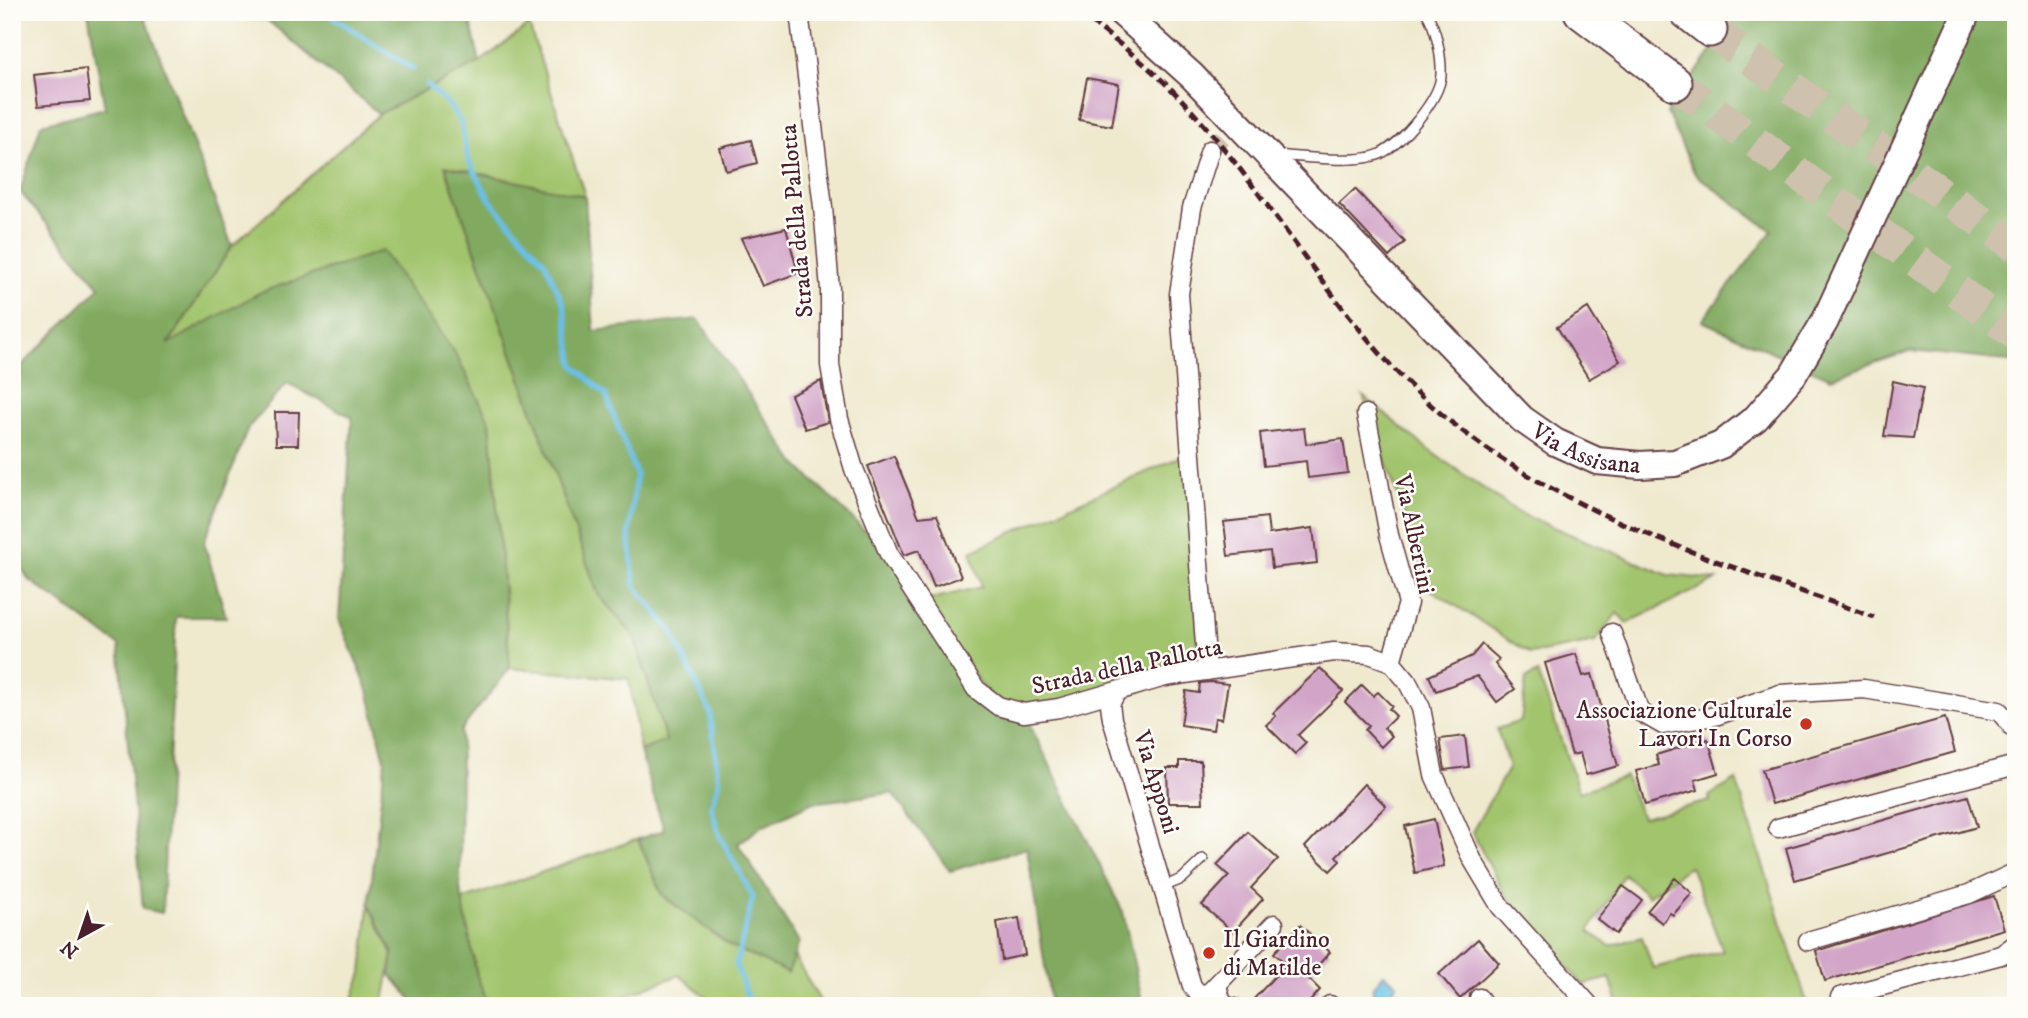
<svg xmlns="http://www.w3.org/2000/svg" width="2028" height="1018" font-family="'IM FELL DW Pica',serif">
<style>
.green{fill:#a2c46d;stroke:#76724c;stroke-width:2;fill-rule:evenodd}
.forest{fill:#81aa60;stroke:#666446;stroke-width:2}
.water{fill:#69bfe6;stroke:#5a6f88;stroke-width:2}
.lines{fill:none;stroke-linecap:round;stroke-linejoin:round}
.stream{stroke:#69bfe6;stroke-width:5}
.building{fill:#d2a5c8}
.street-tunnel{stroke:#cec1ad;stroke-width:18;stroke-dasharray:18 9;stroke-linecap:butt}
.highway-tunnel{stroke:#cec1ad;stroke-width:33;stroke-dasharray:33 17;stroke-linecap:butt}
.lane-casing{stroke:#633d43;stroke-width:12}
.street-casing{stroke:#633d43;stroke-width:21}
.secondary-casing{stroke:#633d43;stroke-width:30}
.highway-casing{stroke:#633d43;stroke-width:37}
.lane{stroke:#fff;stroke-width:9}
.street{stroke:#fff;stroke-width:18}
.secondary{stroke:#fff;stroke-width:26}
.highway{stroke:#fff;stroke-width:33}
.rail{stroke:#4a1f2b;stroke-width:5;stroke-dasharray:10 5;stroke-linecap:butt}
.poi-dot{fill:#c8321e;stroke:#fdfcf7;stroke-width:2.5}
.labels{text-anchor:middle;stroke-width:5;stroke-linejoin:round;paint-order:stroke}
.street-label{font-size:24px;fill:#4a1f2b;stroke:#fdfcf7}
.poi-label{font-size:24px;fill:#4a1f2b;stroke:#fdfcf7;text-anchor:end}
</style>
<rect width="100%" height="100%" fill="#fdfcf7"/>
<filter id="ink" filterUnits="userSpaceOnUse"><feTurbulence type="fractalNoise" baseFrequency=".0143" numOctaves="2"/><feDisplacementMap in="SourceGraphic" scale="14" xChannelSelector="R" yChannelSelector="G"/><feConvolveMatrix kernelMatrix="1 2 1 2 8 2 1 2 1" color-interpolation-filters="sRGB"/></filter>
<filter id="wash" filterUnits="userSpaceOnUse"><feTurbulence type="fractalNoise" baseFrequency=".00686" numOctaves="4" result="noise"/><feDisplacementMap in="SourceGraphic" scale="28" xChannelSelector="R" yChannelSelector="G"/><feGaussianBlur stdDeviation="1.57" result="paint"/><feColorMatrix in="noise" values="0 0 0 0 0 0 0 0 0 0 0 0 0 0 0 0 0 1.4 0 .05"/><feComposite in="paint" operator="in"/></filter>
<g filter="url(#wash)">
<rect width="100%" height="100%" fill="#efe9ce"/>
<g class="green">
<path d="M529 25 585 196 447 172 598 594 634 636 667 742 640 751 629 679 510 668 490 422 167 346 232 246 379 114 480 62Z"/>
<path d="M1363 396 1430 451 1519 513 1668 575 1717 580 1627 623 1617 613 1595 642 1531 654 1430 589Z"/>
<path d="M1191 452 1207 671 1059 708 998 706 918 602 982 587 971 551Z"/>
<path d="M1538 673 1579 792 1625 776 1642 818 1710 801 1709 796 1736 780 1808 1006H1619L1610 978 1583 985 1504 893 1472 832 1509 767 1497 729 1521 721 1526 679ZM1690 866 1723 951 1653 968 1642 937 1610 946 1589 931 1624 874 1648 896Z"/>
<path d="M638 839 662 895 730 946 787 972 794 956 823 1006H718L679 975 598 1006H489L477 976 462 900Z"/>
<path d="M369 905 393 954 383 1006H350L362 973Z"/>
</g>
<g class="forest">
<path d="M88 12H143L232 246 168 344 261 292 382 251 456 355 490 422 510 668 461 730 460 888 477 976 489 1006H417L390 974 393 953 369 905 385 761 368 690 339 619 352 417 287 383 248 428 204 542 226 617H176L162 913 143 909 119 645 28 579 12 549V375L100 287 20 192 41 124 105 108Z"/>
<path d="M188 12H468L480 62 379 114 267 20Z"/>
<path d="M1740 12H2016V362L1910 351 1831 378 1702 321 1772 231 1695 174 1667 113Z"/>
<path d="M445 166 585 196 594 331 698 319 796 464 889 554 976 689 1024 713 1123 912 1143 1006H1051L1027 848 950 871 892 793 811 803 762 826 738 844 799 942 788 973 730 946 662 895 638 839 664 830 640 751 666 741 634 636 598 594Z"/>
</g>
<path class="water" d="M1384 974 1397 984 1387 998 1390 1001 1386 1006H1367L1366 1002 1374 991 1372 989Z"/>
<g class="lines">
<g class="stream">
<path d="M325 12 413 69"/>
<path d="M427 85 449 105 461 123 468 159 490 200 545 262 564 305 574 365 606 395 636 474 629 536 635 586 671 630 710 712 719 783 711 806 719 834 753 897 736 965 751 1006"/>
</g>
</g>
<g id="blocks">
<g class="building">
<path d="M86 69 90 101 38 106 34 75Z"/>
<path d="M1087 78 1119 84 1112 126 1079 120Z"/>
<path d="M751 140 757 163 726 171 720 148Z"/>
<path d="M1355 189 1405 242 1389 257 1339 204Z"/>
<path d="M786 228 798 273 763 286 741 238Z"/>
<path d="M1588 308 1620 361 1589 379 1557 327Z"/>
<path d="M821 381 828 422 805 429 791 395Z"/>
<path d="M1893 381 1923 388 1913 438 1884 436Z"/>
<path d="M275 412H299L298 445H276Z"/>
<path d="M1304 428 1306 444 1343 439 1348 473 1308 478 1306 461 1264 466 1260 433Z"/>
<path d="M894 456 919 517 937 515 961 577 934 587 919 550 904 555 868 466Z"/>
<path d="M1267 517 1269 534 1313 528 1317 563 1272 568 1270 551 1228 556 1224 522Z"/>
<path d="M1482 644 1499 659 1495 664 1515 689 1497 702 1477 676 1436 691 1429 676 1472 656Z"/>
<path d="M1576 654 1583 676 1592 674 1618 766 1586 775 1580 753 1572 755 1545 663Z"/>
<path d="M1320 668 1343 691 1298 735 1306 743 1295 754 1266 725 1276 716 1273 713Z"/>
<path d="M1212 682 1228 684 1222 719 1215 718 1213 730 1181 725 1186 691 1199 693 1200 683Z"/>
<path d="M1362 685 1373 696 1378 692 1392 706 1389 709 1396 716 1384 728 1392 736 1381 747 1365 730 1369 726 1345 702Z"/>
<path d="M1945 718 1955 752 1772 804 1762 770Z"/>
<path d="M1465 736 1469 767 1445 770 1440 739Z"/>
<path d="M1708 739 1718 773 1695 780 1698 790 1645 805 1636 771 1659 765 1656 755Z"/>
<path d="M1179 761H1201L1203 803H1168L1167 768H1179Z"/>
<path d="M1364 784 1386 806 1336 856 1340 861 1330 871 1305 847Z"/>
<path d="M1968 796 1977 827 1795 880 1786 848Z"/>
<path d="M1434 819 1444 866 1415 873 1405 826Z"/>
<path d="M1248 832 1278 859 1251 888 1263 899 1233 932 1202 905 1229 876 1217 865Z"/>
<path d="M1675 878 1692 893 1673 915 1670 913 1662 923 1647 911Z"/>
<path d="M1623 886 1642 900 1616 934 1597 919Z"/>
<path d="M1994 896 2004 929 1825 981 1816 951Z"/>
<path d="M1019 918 1025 955 1002 960 997 922Z"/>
<path d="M1300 925 1330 952 1307 977 1320 990 1306 1006H1252L1251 1002 1286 964 1274 953Z"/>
<path d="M1478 939 1499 963 1460 999 1439 974Z"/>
</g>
</g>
</g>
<g filter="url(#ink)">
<use href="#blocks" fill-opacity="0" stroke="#633d43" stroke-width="2"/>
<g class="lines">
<path class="street-tunnel" d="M1210 150 1223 137"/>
<g class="highway-tunnel">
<path d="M1710 30 2016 246"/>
<path d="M1675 83 2016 334"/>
</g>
<defs>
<g id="lane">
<path d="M1277 155C1301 157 1360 164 1380 154 1401 144 1440 99 1441 75 1442 57 1436 27 1426 12"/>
<path d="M1165 886 1182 879 1203 859"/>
<path d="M1222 1000 1245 1006"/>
</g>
<g id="street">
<path d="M799 12 823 207 830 289V365L839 419 854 469 889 554 976 689 998 706 1024 713 1059 708 1165 677 1334 652 1369 654 1391 662 1407 681 1421 708 1434 775 1472 859 1500 906 1590 1006"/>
<path d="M1366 414 1389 535 1408 603 1391 662"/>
<path d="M1612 633 1640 712 1663 725 1715 716 1780 694 1864 689 1999 711 2016 731"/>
<path d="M1207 671 1179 294 1192 208 1210 150"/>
<path d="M1116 693 1110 704 1112 719 1192 986 1198 993 1208 994 1274 924"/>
<path d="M1778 828 2016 765"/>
<path d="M1808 941 1969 894 2016 872"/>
<path d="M1217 986 1223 1006"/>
<path d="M1840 997 2001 955 2016 944"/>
<path d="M1479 998 1485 1006"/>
<path d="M1330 1006V1005"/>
</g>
<g id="secondary">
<path id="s1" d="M1121 12 1192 76 1522 419 1555 442 1597 461 1640 465 1675 463 1721 445 1756 418 1793 375 1825 321 1967 12"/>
</g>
<g id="highway">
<path d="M1581 12 1675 83"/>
<path d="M1687 12 1710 30"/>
</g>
</defs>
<use href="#lane" class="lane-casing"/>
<use href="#street" class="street-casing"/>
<use href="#secondary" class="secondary-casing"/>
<use href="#highway" class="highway-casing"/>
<use href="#lane" class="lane"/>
<use href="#street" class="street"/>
<use href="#secondary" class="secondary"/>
<use href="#highway" class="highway"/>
<path class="rail" d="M1078 12C1113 38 1148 65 1179 97 1259 181 1316 285 1395 370 1522 506 1705 556 1874 617"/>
</g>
</g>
<g class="poi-dot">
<circle cx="1806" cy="724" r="7"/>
<circle cx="1209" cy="953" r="7"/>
</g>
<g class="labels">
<g class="street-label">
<text transform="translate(796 221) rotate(-95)" y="8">Strada della Pallotta</text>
<text dy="8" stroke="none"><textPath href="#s1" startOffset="644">Via Assisana</textPath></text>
<text transform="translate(1415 534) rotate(78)" y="8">Via Albertini</text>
<text transform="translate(1127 666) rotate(-12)" y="8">Strada della Pallotta</text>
<text transform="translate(1157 782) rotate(73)" y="8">Via Apponi</text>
</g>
<g class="poi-label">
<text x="1792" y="718">Associazione Culturale<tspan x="1792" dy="28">Lavori In Corso</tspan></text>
<text x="1223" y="947" text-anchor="start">Il Giardino<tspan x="1223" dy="28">di Matilde</tspan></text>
</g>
</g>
<rect width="2028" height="1018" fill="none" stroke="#fdfcf7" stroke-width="42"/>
<g transform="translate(80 937) rotate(220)" stroke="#fdfcf7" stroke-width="5" paint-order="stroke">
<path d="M0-5L12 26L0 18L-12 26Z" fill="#4a1f2b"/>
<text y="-10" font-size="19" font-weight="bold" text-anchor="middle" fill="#4a1f2b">N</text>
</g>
</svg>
